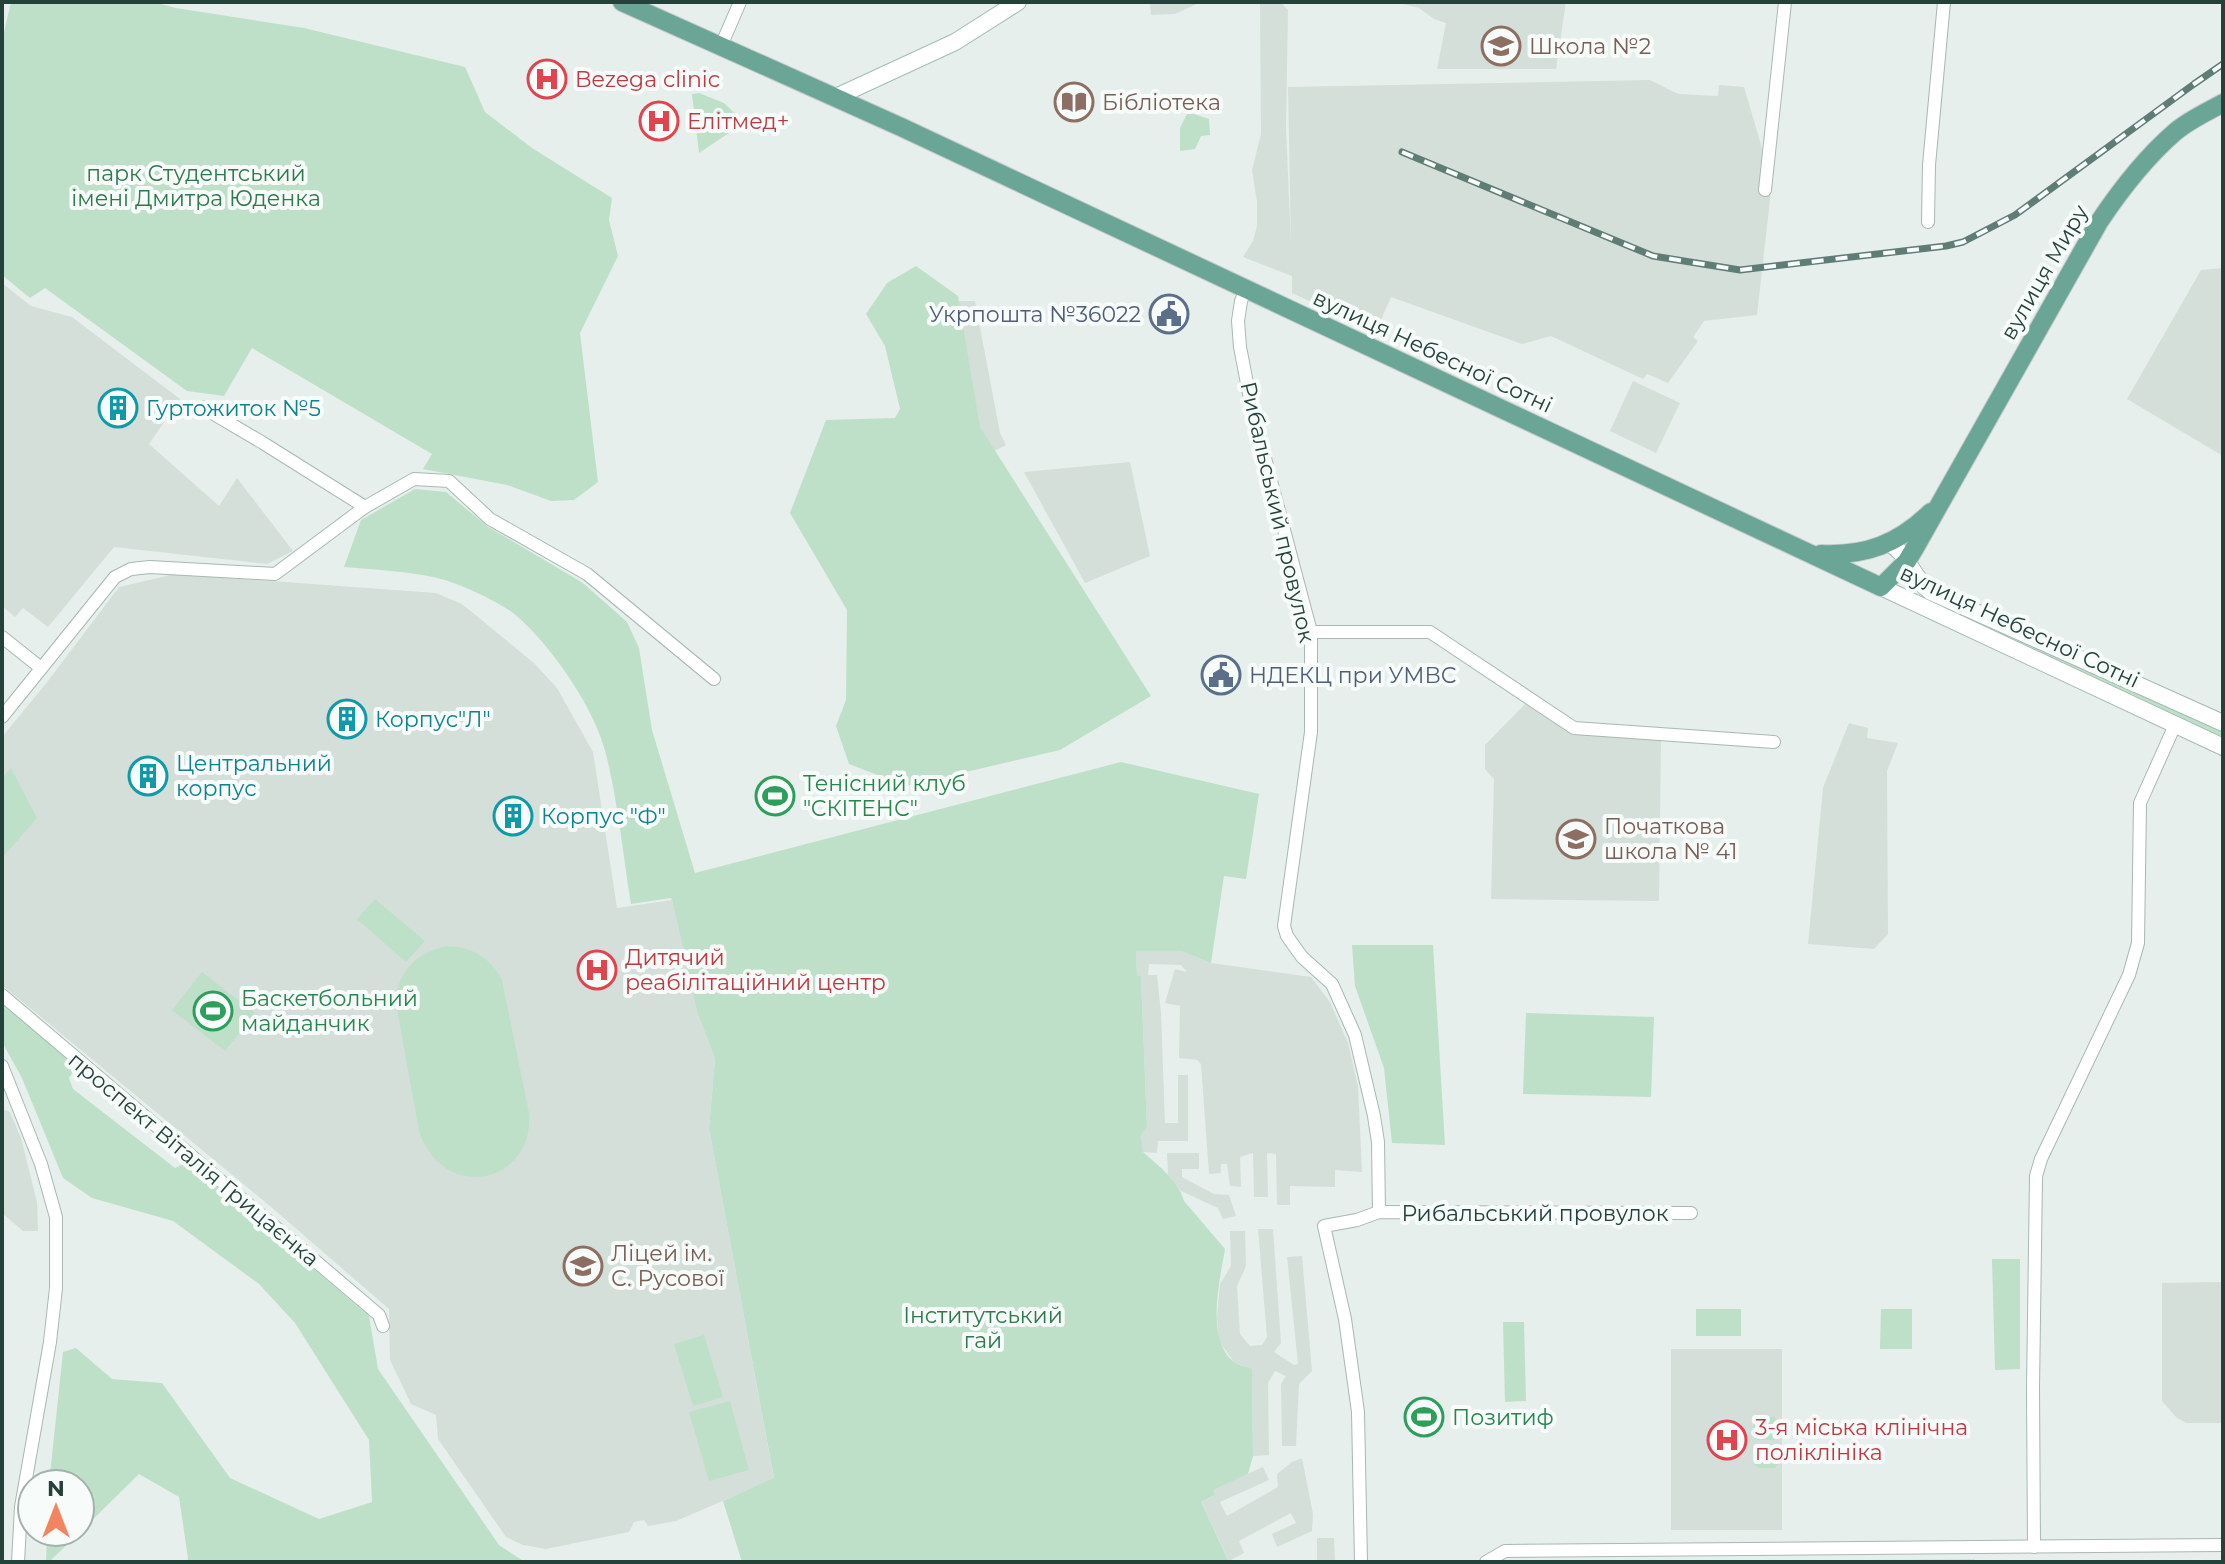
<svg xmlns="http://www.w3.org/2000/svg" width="2225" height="1564" font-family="Montserrat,sans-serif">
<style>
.built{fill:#d4dfda}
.green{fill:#bfe0c8}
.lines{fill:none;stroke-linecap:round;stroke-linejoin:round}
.street-casing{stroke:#a8b8b2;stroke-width:14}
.secondary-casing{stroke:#a4bbb3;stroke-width:18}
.primary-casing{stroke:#c2cac8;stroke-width:20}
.street{stroke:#fff;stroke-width:12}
.secondary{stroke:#fff;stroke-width:16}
.primary{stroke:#6aa596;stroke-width:18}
.rail-casing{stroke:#5f7d75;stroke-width:7}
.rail{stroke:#f7fbf9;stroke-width:4;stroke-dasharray:12;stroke-linecap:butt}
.labels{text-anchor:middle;stroke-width:8;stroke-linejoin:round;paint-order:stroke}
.education-label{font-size:22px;fill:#785e54;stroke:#f7fbf9;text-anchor:start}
.health-label{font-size:22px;fill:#be3a42;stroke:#f7fbf9;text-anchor:start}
.park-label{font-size:22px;fill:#2d7a4b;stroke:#f7fbf9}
.street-label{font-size:22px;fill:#24423a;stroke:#f7fbf9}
.service-label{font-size:22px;fill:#4e5e75;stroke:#f7fbf9;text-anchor:end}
.culture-label{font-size:22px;fill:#0d838f;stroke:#f7fbf9;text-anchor:start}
.leisure-label{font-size:22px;fill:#27864d;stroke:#f7fbf9;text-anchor:start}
</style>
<rect width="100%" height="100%" fill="#e6efeb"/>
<g class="built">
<path d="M1150 2H1201L1175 14 1151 15Z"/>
<path d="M1260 2H1280L1288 10 1286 128 1291 245 1288 87 1650 80 1678 94 1718 96 1719 85 1744 87 1772 182 1757 315 1704 321 1693 337 1698 341 1668 383 1647 374 1643 379 1551 336 1522 344 1391 297 1376 331 1292 293V276L1243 257 1253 241 1257 226V202L1252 170 1261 134Z"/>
<path d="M1396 2H1566L1556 69H1437L1446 23 1434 19 1419 8Z"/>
<path d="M2223 268V456L2127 399 2201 270Z"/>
<path d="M2 283 31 306 72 317 180 399 149 444 219 506 237 478 293 551 267 564 114 547 48 627 23 608 15 617 2 606Z"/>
<path d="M936 291 959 301H975L1000 433 1006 445 981 458Z"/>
<path d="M1633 381 1680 403 1656 453 1610 431Z"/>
<path d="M1130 462 1150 556 1085 583 1024 472Z"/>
<path d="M175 574 436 593 462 604 534 663 557 688 593 752 617 908 672 900 697 1012 715 1059 709 1128 774 1479 676 1521 648 1526 644 1520 634 1522 629 1532 546 1549 523 1545 506 1537 438 1439 436 1415 411 1404 390 1360 389 1309 270 1206 2 985V737L48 681 119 587Z"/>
<path d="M1528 701 1600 734 1661 740 1659 901 1491 899 1494 779 1485 769V745Z"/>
<path d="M1849 723 1868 728 1867 738 1898 743 1887 771 1888 934 1874 949 1808 944 1823 788Z"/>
<path d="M1136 951H1181L1211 963 1311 977 1330 1002 1348 1043 1358 1086 1362 1172 1335 1170V1187L1290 1186V1205H1277L1276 1154 1267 1153 1268 1197H1254L1253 1153 1240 1157 1241 1187 1230 1186 1227 1164H1221V1173L1209 1174 1201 1064 1197 1060 1179 1058 1180 1006 1165 1003 1175 969 1187 972 1181 965 1149 964 1148 975H1157L1161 1013 1165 1123H1178V1075H1188V1141H1158L1157 1153 1143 1152 1141 1135 1147 1126 1141 976 1137 975Z"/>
<path d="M2 1109 10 1112 21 1138 37 1202 38 1231H23L2 1213Z"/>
<path d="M1167 1153H1199V1169H1182V1177L1214 1194 1229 1195 1236 1216 1223 1219 1218 1208 1181 1191 1168 1174Z"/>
<path d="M1258 1229H1273L1281 1343 1274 1352 1294 1365 1298 1364 1287 1257 1302 1256 1312 1371 1299 1384 1296 1446H1282L1281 1384 1286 1376 1275 1371 1268 1383 1269 1455 1253 1456 1252 1370 1234 1362 1219 1341 1217 1317 1220 1284 1231 1266 1230 1231H1245L1246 1266 1237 1286 1240 1334 1250 1346 1262 1345 1267 1337Z"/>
<path d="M2223 1282V1423H2186L2176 1417 2162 1401V1283Z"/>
<rect x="1671" y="1349" width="111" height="181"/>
<path d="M1302 1458 1313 1514 1312 1531 1277 1547 1272 1534 1296 1523 1291 1513 1239 1541 1244 1553 1229 1561 1201 1502 1214 1496 1212 1490 1263 1467 1269 1480 1220 1502 1227 1516 1278 1487 1277 1474 1292 1462Z"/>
<path d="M1317 1538H1334L1335 1562H1317Z"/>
<path d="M1975 1559V1562H1639Z"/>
</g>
<g class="green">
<path d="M11 2H153L176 8 304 28 465 67 485 112 532 148 612 198 609 220 618 256 580 333 598 482 574 500 551 501 507 485 423 469 432 454 252 348 224 396 187 391 45 288 30 298 2 275V41Z"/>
<path d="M699 93 724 103 743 121 735 129 699 153 692 94Z"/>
<path d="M1188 112 1209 119 1210 135 1201 136 1195 149 1180 151V128Z"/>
<path d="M916 266 958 296 980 427 1151 696 1060 750 906 786 849 764 836 726 846 700 847 610 790 513 826 420 895 418 900 409 885 346 866 314 887 283Z"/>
<path d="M415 489 446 492 487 526 583 583 627 622 639 648 652 730 695 873 1121 762 1259 794 1246 879 1224 876 1211 963 1181 951H1136L1137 975 1141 976 1147 1127 1141 1135 1143 1152C1158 1166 1178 1179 1184 1201L1225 1249C1220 1280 1205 1339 1234 1362 1238 1365 1247 1367 1252 1369L1253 1456 1248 1474 1213 1490 1215 1495 1201 1502 1229 1562H742L723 1501 774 1478 709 1128 715 1059 697 1012 672 900 671 898 631 904C623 855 618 802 606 754 595 708 549 642 513 613 497 601 460 584 441 579 410 571 377 570 344 567L361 520Z"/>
<path d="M1957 610 2223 730V740L1955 614Z"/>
<path d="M11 768 37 818 2 858V778Z"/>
<path d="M375 899 425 941 406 962 357 919Z"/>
<path d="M1352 945H1433L1445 1145 1392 1143 1384 1068 1355 986Z"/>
<path d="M447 946C472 947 490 957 502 980L529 1113C535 1184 443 1204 419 1131L395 998C401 968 418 952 447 946Z"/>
<path d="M202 972 255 1013 225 1051 172 1010Z"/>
<path d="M2 1002 76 1067 69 1078 73 1089 175 1168 188 1162 369 1316 378 1369 499 1545 525 1562H187L188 1558 179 1497 139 1474 80 1532V1484H49L63 1352 76 1348 112 1379 162 1383 230 1478 319 1519 372 1502 369 1440 295 1323 259 1284 173 1221 92 1198 63 1178 22 1078 2 1042Z"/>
<path d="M1526 1013 1654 1017 1651 1097 1523 1094Z"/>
<path d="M2020 1259V1369L1995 1370 1992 1259Z"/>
<rect x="1696" y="1309" width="45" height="27"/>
<path d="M1881 1309H1912V1349H1880Z"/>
<path d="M1503 1322H1524L1526 1401 1505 1402Z"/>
<path d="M704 1335 723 1397 693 1406 674 1344Z"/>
<path d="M730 1401 749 1470 709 1481 689 1412Z"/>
<path d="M1757 1416 1775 1417C1779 1422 1779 1435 1774 1440H1757L1754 1438 1753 1420Z"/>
<path d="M1757 1444H1775L1778 1447V1464L1775 1468H1758L1754 1465V1447Z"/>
<path d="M47 1532H80L49 1562H46Z"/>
</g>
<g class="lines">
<defs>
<g id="street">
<path d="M721 46 740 2"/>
<path d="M1765 190 1785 2"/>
<path d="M1928 222 1929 165 1944 2"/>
<path d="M1246 289 1241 301 1238 321 1240 347 1252 409 1311 632V732L1284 926 1287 936 1302 957 1332 984 1355 1035 1374 1116 1378 1142 1379 1212"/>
<path d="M202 407 263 443 365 507"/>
<path d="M1311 632H1430L1574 728 1774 742"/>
<path d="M2 637 41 668"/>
<path d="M2 717 115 577 131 569 150 567 275 574 365 507 414 479 449 481 490 519 587 574 714 679"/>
<path d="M2 995 379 1315 383 1326"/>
<path d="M2 1066 41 1164 56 1217V1288L50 1342 21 1507 18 1562"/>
<path d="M2034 1547 2033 1388 2036 1176 2041 1159 2129 975 2138 943 2140 803 2175 725"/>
<path d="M1361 1562 1358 1412 1345 1319 1324 1226 1357 1220 1379 1212 1691 1213"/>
<path d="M1486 1562 1505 1551 2223 1545"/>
</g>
<g id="secondary">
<path d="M836 97 955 42 1018 2"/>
<path d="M1888 543C1908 552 1911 577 1931 592L2223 723"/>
<path d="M1881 587 2223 747"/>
</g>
<g id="primary">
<path d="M622 2 901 127 1881 587 1907 561 1916 546 2099 222C2121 189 2145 158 2175 132 2189 120 2207 112 2223 103"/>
<path d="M1821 554C1866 556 1898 544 1931 512"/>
</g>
</defs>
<use href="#street" class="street-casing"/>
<use href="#secondary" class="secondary-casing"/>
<use href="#primary" class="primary-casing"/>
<use href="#street" class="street"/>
<use href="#secondary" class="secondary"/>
<use href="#primary" class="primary"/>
<defs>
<path id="rail" d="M1402 152 1653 256 1740 270 1946 246 1963 242 2015 215 2194 84 2223 64"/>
</defs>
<use href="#rail" class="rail-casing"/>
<use href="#rail" class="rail"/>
</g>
<defs>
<symbol id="school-ring" viewBox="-11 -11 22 22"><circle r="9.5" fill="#f7fbf9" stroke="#8d6e63" stroke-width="1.5"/><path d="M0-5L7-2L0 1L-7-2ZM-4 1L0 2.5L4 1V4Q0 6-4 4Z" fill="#8d6e63"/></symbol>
<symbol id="hospital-ring" viewBox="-11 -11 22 22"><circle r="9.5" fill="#f7fbf9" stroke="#e0444e" stroke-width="1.5"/><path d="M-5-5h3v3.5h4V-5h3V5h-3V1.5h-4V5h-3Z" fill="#e0444e"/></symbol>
<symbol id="library-ring" viewBox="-11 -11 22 22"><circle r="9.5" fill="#f7fbf9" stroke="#8d6e63" stroke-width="1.5"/><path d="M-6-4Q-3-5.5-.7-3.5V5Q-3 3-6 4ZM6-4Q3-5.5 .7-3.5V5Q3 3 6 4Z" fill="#8d6e63"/></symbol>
<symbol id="civic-ring" viewBox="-11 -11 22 22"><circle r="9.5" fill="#f7fbf9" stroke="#5c6f8a" stroke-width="1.5"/><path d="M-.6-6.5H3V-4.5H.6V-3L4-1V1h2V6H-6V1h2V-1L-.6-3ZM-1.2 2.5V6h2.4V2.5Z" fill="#5c6f8a"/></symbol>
<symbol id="building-ring" viewBox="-11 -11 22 22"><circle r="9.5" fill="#f7fbf9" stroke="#0f9aa8" stroke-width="1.5"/><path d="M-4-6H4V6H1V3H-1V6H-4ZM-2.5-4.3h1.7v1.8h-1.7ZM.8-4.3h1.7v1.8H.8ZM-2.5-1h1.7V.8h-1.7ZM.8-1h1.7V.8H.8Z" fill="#0f9aa8"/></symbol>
<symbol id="stadium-ring" viewBox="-11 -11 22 22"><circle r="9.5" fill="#f7fbf9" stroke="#2e9e5b" stroke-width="1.5"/><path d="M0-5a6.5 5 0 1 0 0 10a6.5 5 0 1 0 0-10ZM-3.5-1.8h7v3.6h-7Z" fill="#2e9e5b"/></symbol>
</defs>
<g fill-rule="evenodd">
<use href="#school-ring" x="1479" y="24" width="44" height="44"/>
<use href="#hospital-ring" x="525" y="57" width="44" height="44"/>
<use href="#library-ring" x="1052" y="80" width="44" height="44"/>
<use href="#hospital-ring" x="637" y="99" width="44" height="44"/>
<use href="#civic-ring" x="1147" y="292" width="44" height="44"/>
<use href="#building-ring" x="96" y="386" width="44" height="44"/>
<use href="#civic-ring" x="1199" y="653" width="44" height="44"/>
<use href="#building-ring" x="325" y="697" width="44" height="44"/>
<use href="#building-ring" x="126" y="754" width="44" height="44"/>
<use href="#stadium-ring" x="753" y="774" width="44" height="44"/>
<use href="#building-ring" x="491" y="794" width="44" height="44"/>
<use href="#school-ring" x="1554" y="817" width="44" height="44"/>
<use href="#hospital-ring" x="575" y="948" width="44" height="44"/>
<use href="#stadium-ring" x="191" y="989" width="44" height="44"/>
<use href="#school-ring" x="561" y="1244" width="44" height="44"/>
<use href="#stadium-ring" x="1402" y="1395" width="44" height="44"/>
<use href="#hospital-ring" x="1705" y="1418" width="44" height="44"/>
</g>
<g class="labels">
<g class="education-label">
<text x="1529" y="54">Школа №2</text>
<text x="1102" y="110">Бібліотека</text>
<text x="1604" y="834">Початкова<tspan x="1604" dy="25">школа № 41</tspan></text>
<text x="611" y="1261">Ліцей ім.<tspan x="611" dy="25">С. Русової</tspan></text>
</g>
<g class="health-label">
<text x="575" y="87">Bezega clinic</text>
<text x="687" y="129">Елітмед+</text>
<text x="625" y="965">Дитячий<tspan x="625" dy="25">реабілітаційний центр</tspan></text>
<text x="1755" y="1435">3-я міська клінічна<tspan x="1755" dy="25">поліклініка</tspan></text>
</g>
<g class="park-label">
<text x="196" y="181">парк Студентський<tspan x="196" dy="25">імені Дмитра Юденка</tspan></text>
<text x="983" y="1323">Інститутський<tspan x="983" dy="25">гай</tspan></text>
</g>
<g class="street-label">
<text transform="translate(2044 272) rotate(-60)" y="8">вулиця Миру</text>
<text transform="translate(1433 351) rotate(25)" y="8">вулиця Небесної Сотні</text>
<text transform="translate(1278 512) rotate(77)" y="8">Рибальський провулок</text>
<text transform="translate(2020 626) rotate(25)" y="8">вулиця Небесної Сотні</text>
<text transform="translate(194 1159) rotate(40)" y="8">проспект Віталія Грицаєнка</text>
<text x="1535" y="1221">Рибальський провулок</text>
</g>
<g class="service-label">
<text x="1141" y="322">Укрпошта №36022</text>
<text x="1249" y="683" text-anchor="start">НДЕКЦ при УМВС</text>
</g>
<g class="culture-label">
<text x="146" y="416">Гуртожиток №5</text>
<text x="375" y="727">Корпус"Л"</text>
<text x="176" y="771">Центральний<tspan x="176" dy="25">корпус</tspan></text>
<text x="541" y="824">Корпус "Ф"</text>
</g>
<g class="leisure-label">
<text x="803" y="791">Тенісний клуб<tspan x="803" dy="25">"СКІТЕНС"</tspan></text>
<text x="241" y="1006">Баскетбольний<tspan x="241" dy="25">майданчик</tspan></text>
<text x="1452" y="1425">Позитиф</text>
</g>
</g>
<rect width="2225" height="1564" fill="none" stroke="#24423a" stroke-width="8"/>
<g transform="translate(56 1508)"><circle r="38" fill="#f7fbf9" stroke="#a3b1ad" stroke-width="2"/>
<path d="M0-6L14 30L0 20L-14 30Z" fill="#f4845f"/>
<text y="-12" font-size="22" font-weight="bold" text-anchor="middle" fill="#24423a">N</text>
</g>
</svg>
